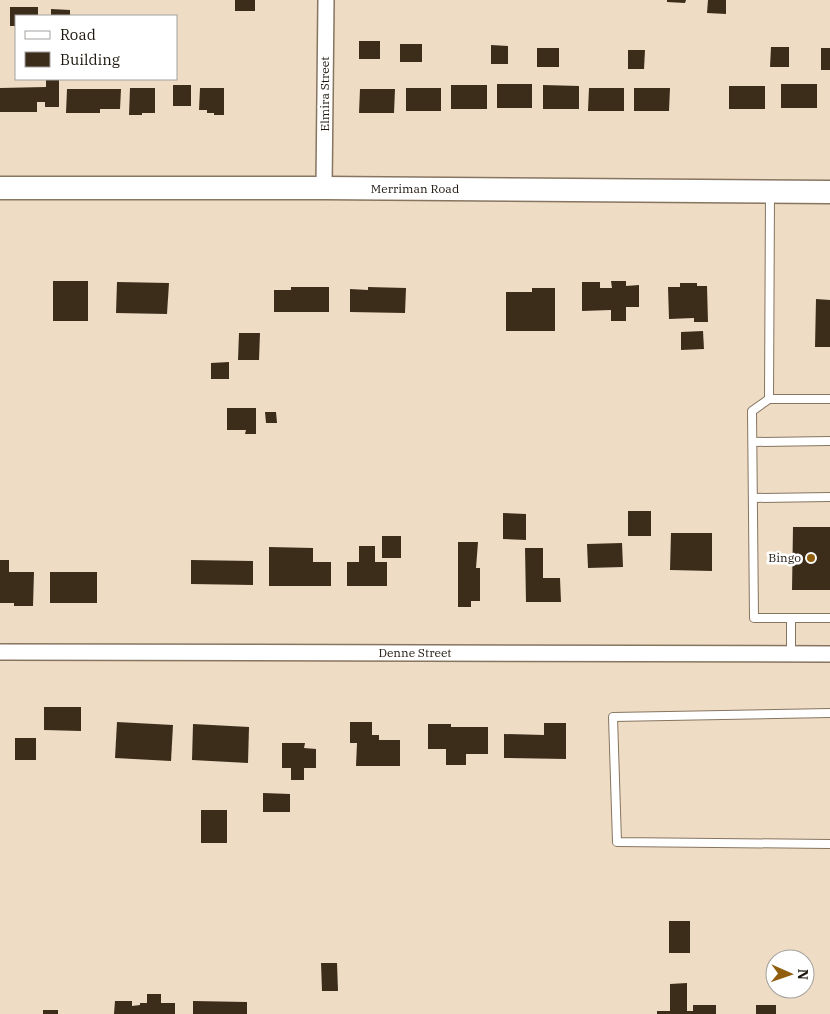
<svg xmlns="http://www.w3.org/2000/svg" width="830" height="1014" font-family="'IBM Plex Serif',serif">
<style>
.building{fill:#3c2d1b}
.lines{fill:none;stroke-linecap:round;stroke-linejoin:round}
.service-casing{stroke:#867560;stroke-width:10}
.minor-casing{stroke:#867560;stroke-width:18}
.secondary-casing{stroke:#867560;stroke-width:25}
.service{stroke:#fff;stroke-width:8}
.minor{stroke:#fff;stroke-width:15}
.secondary{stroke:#fff;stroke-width:22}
.poi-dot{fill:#905e0d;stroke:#fff;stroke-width:2}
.labels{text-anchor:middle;stroke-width:5;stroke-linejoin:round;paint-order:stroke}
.street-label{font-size:12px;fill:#1c150d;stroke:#fff}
.poi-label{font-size:12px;fill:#1c150d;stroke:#fff;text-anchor:end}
</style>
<rect width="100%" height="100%" fill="#efdcc5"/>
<g class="building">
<rect x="235" y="0" width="20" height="11"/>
<path d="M667 0H686L685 3 667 2Z"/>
<path d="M708 0H726V14L707 13Z"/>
<path d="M10 7H38V16H16V26H10Z"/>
<path d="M51 9 70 10V16H51Z"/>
<rect x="359" y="41" width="21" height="18"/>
<rect x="400" y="44" width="22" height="18"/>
<path d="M491 45 508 46V64H491Z"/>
<path d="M771 47H789V67H770Z"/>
<rect x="537" y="48" width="22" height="19"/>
<rect x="821" y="48" width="9" height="22"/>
<path d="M628 50H645L644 69H628Z"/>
<path d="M46 80H59V107H45V102H37V112H0V88L46 87Z"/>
<rect x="497" y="84" width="35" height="24"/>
<rect x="781" y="84" width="36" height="24"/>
<rect x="173" y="85" width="18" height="21"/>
<rect x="451" y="85" width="36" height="24"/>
<path d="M543 85 579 86V109H543Z"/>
<rect x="729" y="86" width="36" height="23"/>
<path d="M130 88H155V113H142V115H129Z"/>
<path d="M200 88H224V115H214V113H207V110H199Z"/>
<rect x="406" y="88" width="35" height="23"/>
<path d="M589 88H624V111H588Z"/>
<path d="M634 88H670L669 111H634Z"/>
<path d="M67 89H121L120 109H100V113H66Z"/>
<path d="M360 89H395L394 113H359Z"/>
<rect x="53" y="281" width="35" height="40"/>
<path d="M611 281H626V286L639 285V307H626V321H611V310L582 311V282H600V288H612Z"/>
<path d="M117 282 169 283 167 314 116 313Z"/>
<path d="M680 283H697V286H707L708 322H694V318L669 319 668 287H680Z"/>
<path d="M291 287H329V312H274V290H291Z"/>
<path d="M368 287 406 288 405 313 350 312V289L368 290Z"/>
<path d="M532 288H555V331H506V292H532Z"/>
<path d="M816 299 830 300V347H815Z"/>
<path d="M703 331 704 349 681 350V332Z"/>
<path d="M239 333H260L259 360H238Z"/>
<path d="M229 362V379H211V363Z"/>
<path d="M227 408H256V434H245L246 430H227Z"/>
<path d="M265 412H276L277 423H266Z"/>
<rect x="628" y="511" width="23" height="25"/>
<path d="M503 513 526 514V540L503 539Z"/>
<path d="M793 527H830V590H792Z"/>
<path d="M671 533H712V571L670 570Z"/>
<rect x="382" y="536" width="19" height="22"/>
<path d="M458 542H478L476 568H480V601H471V607H458Z"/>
<path d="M622 543 623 567 588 568 587 544Z"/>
<path d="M359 546H375V562H387V586H347V562H359Z"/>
<path d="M269 547 313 548V562H331V586H269Z"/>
<path d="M525 548H543V578H560L561 602H526Z"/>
<path d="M0 560H9V572H34L33 606H14V603H0Z"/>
<path d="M191 560 253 561V585L191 584Z"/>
<rect x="50" y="572" width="47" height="31"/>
<path d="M44 707H81V731L44 730Z"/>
<path d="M117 722 173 725 171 761 115 758Z"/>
<path d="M350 722H372V735H379V740H400V766H356L357 743H350Z"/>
<path d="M544 723H566V759L504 758V734L544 735Z"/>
<path d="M193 724 249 727 248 763 192 760Z"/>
<path d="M428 724H451V727H488V754H466V765H446V749H428Z"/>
<rect x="15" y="738" width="21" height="22"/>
<path d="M282 743H305L304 748 316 749V768H304V780H291V768H282Z"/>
<path d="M263 793 290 794V812H263Z"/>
<rect x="201" y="810" width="26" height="33"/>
<rect x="669" y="921" width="21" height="32"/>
<path d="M321 963H337L338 991H322Z"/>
<path d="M687 983V1011H693V1005H716V1014H657V1011H670V984Z"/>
<path d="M147 994H161V1003H175V1014H114L115 1001H132V1006L140 1005V1003H147Z"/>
<path d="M193 1001 247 1002V1014H193Z"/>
<rect x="756" y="1005" width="20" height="9"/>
<rect x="43" y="1010" width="15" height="4"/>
</g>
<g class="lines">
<defs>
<g id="service">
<path d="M770 194 769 399H830"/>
<path d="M769 399 752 411 754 618H830"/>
<path d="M753 442 830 441"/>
<path d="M753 498 830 497"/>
<path d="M791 654V618"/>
<path d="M830 713 613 717 617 842 830 844"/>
</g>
<g id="minor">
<path d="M324 188 326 0"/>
<path d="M0 652 830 654"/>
</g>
<path id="secondary" d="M0 188H324L830 192"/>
</defs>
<use href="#service" class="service-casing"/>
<use href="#minor" class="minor-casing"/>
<use href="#secondary" class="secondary-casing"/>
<use href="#service" class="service"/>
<use href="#minor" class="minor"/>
<use href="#secondary" class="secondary"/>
</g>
<circle class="poi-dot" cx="811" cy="558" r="5"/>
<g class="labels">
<g class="street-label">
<text transform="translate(325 94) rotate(-90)" y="4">Elmira Street</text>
<text x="415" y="193">Merriman Road</text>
<text x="415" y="657">Denne Street</text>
</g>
<g class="poi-label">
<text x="801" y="562">Bingo</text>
</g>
</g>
<rect x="15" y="15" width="162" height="65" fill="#ffffff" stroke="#a4a19e"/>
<rect x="25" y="31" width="25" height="8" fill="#ffffff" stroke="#a4a19e"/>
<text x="60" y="40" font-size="15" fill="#1c150d">Road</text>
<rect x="25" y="52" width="25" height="15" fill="#3c2d1b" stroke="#a4a19e"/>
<text x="60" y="65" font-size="15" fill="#1c150d">Building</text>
<g transform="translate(790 974) rotate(92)"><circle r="24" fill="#ffffff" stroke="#a4a19e"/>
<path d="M0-4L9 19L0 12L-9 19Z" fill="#905e0d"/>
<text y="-8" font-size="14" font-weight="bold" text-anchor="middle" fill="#1c150d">N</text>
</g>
</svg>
